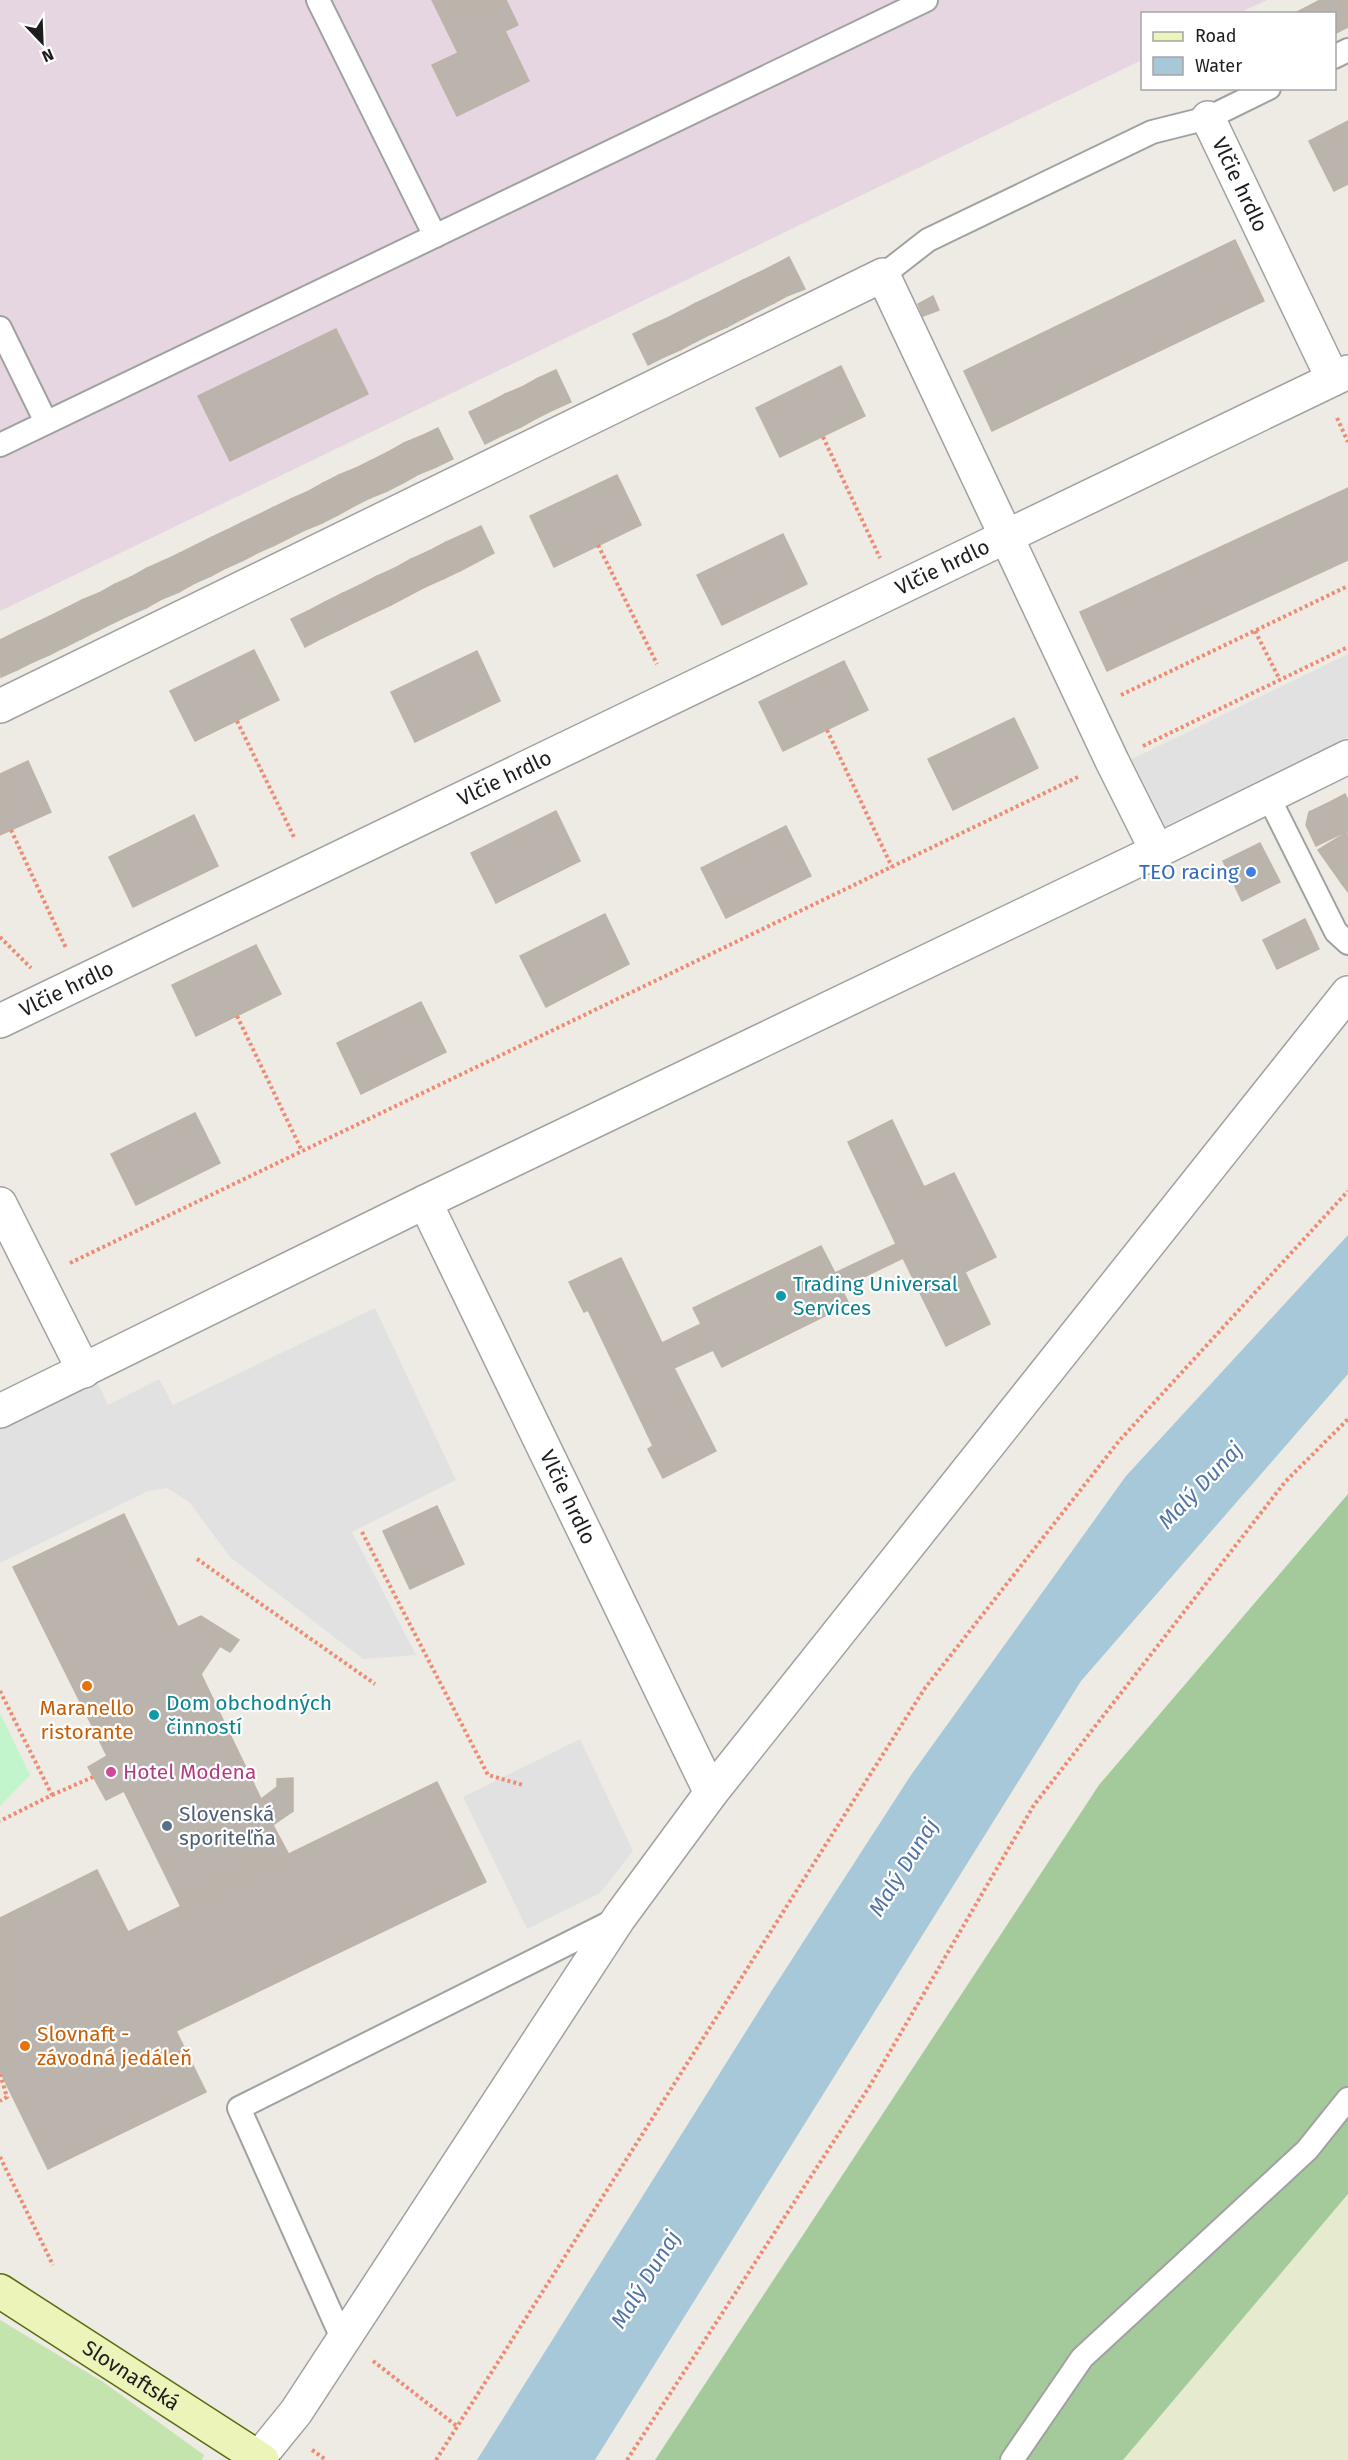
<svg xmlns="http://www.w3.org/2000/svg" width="1348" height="2460" font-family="'Fira Sans',sans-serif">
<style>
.industrial{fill:#e6d6e1}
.farmland{fill:#e6ebd0}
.grass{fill:#c3e4ad}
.forest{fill:#a4ca9b}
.park{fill:#c3f5cc}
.parking{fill:#e1e1e1}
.water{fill:#a7c8d8}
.building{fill:#bab4ad;stroke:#beb3a7;stroke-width:1.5}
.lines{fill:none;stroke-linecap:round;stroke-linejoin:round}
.service-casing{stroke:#a1a1a1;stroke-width:26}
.minor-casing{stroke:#a1a1a1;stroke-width:36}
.secondary-casing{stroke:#586b0c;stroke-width:36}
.path{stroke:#ef8b73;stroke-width:4;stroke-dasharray:3 3;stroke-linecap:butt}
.service{stroke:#fff;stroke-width:22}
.minor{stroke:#fff;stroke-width:33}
.secondary{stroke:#ecf4ba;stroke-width:33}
.shop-dot{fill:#3f7fe0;stroke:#fff;stroke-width:2}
.culture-dot{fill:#0f9aa8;stroke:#fff;stroke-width:2}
.food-dot{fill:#e8710a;stroke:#fff;stroke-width:2}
.hotel-dot{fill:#d1479c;stroke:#fff;stroke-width:2}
.service-dot{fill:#5c6f8a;stroke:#fff;stroke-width:2}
.labels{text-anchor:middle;stroke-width:4.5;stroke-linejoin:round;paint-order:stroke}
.street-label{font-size:21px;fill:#1d1d1d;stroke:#fff}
.shop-label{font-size:21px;fill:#366cbe;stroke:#fff;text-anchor:end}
.culture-label{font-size:21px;fill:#0d838f;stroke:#fff;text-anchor:start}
.food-label{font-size:21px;fill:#c56008;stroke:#fff}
.hotel-label{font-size:21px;fill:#b23c85;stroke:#fff;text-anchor:start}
.service-label{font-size:21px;fill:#4e5e75;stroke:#fff;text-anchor:start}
.water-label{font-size:22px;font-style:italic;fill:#5173a5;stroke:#fff}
</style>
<rect width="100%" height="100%" fill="#edebe3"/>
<path class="industrial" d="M0 0H1267L1239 13 1142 14V60L0 611Z"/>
<path class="farmland" d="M1348 2194V2460H1123Z"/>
<path class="grass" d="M0 2320 103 2382 204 2455 202 2460H0Z"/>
<path class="forest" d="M1348 1494V2194L1123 2460H655L1099 1785Z"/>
<path class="park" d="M0 1713 30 1775 0 1806Z"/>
<g class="parking">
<path d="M1348 654V737L1165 826 1132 759Z"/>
<path d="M375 1308 456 1480 352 1532 416 1655 363 1659 230 1557 189 1502 167 1488 148 1491 0 1563V1424L95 1378 108 1405 159 1379 173 1405Z"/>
<path d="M580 1739 633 1851 600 1893 527 1929 463 1797Z"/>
</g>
<path class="water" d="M1348 1235V1374L1081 1681 595 2460H477L767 1998 911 1775 1126 1476Z"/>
<g class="building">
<path d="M432 0H506L518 25 505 31 529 81 457 116 432 65 458 53Z"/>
<path d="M1320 0H1339L1348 19V27L1336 33 1334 14H1327Z"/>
<path d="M1320 0 1327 14H1308L1305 8Z"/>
<path d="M1339 0H1348V19Z"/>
<path d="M1305 8 1308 14H1293Z"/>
<path d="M1348 121V184L1334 191 1309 141Z"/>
<path d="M1235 240 1264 301 992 431 964 371Z"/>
<path d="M789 257 805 289 789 295 774 265Z"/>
<path d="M774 265 789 295 774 303 758 273Z"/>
<path d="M758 273 774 303 758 311 743 280Z"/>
<path d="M743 280 758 311 742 319 727 288Z"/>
<path d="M727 288 742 319 727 327 711 296Z"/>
<path d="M711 296 727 327 711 334 696 303Z"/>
<path d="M933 296 939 310 923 316 918 304Z"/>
<path d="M696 303 711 334 695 342 681 311Z"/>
<path d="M681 311 695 342 680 350 665 319Z"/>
<path d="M665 319 680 350 664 357 649 326Z"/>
<path d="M649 326 664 357 648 365 633 334Z"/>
<path d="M336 329 368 394 230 461 198 396Z"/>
<path d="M841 366 865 416 780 457 756 408Z"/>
<path d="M556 370 571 402 553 410 538 378Z"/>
<path d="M538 378 553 410 537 418 522 387Z"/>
<path d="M522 387 537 418 521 427 505 394Z"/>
<path d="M505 394 521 427 503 435 488 403Z"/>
<path d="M488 403 503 435 485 444 469 412Z"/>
<path d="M438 428 453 459 436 467 421 436Z"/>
<path d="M421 436 436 467 419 474 404 443Z"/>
<path d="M404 443 419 474 403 483 388 452Z"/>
<path d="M388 452 403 483 387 491 372 460Z"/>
<path d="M372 460 387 491 370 498 356 468Z"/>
<path d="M356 468 370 498 354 506 339 475Z"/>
<path d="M339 475 354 506 338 515 323 483Z"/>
<path d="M617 475 641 525 554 567 530 516Z"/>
<path d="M323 483 338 515 322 523 307 492Z"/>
<path d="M1348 488V560L1107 671 1080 612Z"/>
<path d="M307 492 322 523 305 530 291 499Z"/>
<path d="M291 499 305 530 289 538 274 507Z"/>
<path d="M274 507 289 538 273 546 258 515Z"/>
<path d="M258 515 273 546 257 553 243 522Z"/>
<path d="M243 522 257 553 242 561 227 530Z"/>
<path d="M481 526 494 553 477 562 464 534Z"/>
<path d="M227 530 242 561 226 568 212 537Z"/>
<path d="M464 534 477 562 460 571 446 542Z"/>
<path d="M783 534 807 584 722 625 697 575Z"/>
<path d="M212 537 226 568 211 576 196 545Z"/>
<path d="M446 542 460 571 443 579 429 551Z"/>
<path d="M196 545 211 576 195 583 180 553Z"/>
<path d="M429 551 443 579 425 587 411 559Z"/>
<path d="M180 553 195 583 179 592 165 560Z"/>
<path d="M411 559 425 587 408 596 395 568Z"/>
<path d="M165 560 179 592 162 599 147 568Z"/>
<path d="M147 568 162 599 146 608 131 577Z"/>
<path d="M395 568 408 596 391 605 377 576Z"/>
<path d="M377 576 391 605 374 613 360 585Z"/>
<path d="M131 577 146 608 130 615 115 584Z"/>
<path d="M115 584 130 615 113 623 99 593Z"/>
<path d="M360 585 374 613 357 621 343 593Z"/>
<path d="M99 593 113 623 97 631 82 600Z"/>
<path d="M343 593 357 621 339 630 325 602Z"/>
<path d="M82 600 97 631 81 639 66 608Z"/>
<path d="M325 602 339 630 322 638 308 611Z"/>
<path d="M66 608 81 639 65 647 50 616Z"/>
<path d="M308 611 322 638 305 647 291 619Z"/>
<path d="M50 616 65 647 49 655 33 624Z"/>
<path d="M33 624 49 655 33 662 18 631Z"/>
<path d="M18 631 33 662 17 670 2 639Z"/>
<path d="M2 639 17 670 1 677 0 640Z"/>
<path d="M254 650 279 700 195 741 170 691Z"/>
<path d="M477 651 500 701 415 742 391 692Z"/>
<path d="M844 661 868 710 783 751 759 702Z"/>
<path d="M1014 718 1038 768 953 810 928 759Z"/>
<path d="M28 761 51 812 0 835V774Z"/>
<path d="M1345 794 1348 800V831L1341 834 1326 804Z"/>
<path d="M1326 804 1341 834 1316 846 1306 825 1309 812Z"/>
<path d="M556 811 580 861 496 903 471 853Z"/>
<path d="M194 815 218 866 133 907 109 857Z"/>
<path d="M786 826 811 876 726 918 701 868Z"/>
<path d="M1347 832 1348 855 1330 867 1318 850Z"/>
<path d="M1260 843 1280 882 1242 901 1223 861Z"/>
<path d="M1348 855V880L1342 884 1330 867Z"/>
<path d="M1348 880V892L1342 884Z"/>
<path d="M605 914 629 964 546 1007 520 956Z"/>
<path d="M1305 919 1319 949 1277 969 1263 940Z"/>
<path d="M256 945 281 994 196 1036 172 985Z"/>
<path d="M421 1002 446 1052 361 1094 337 1043Z"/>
<path d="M195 1113 220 1163 136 1205 111 1154Z"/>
<path d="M892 1120 924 1187 954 1173 996 1257 965 1272 990 1324 946 1346 903 1258 841 1288 849 1304 722 1367 713 1350 674 1368 716 1451 663 1478 648 1449 653 1446 588 1310 584 1312 569 1282 621 1258 662 1343 701 1324 693 1308 821 1246 835 1273 896 1244 848 1142Z"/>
<path d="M437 1506 464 1564 410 1589 383 1531Z"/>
<path d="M124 1514 178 1627 201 1616 239 1640 230 1652 220 1646 201 1674 261 1799 277 1787V1779L293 1778V1811L273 1825 289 1855 181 1907 124 1791 106 1800 88 1767 107 1756 13 1567Z"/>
<path d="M437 1782 486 1882 176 2031 206 2092 48 2169 0 2071V1918L97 1870 128 1932Z"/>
</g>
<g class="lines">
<defs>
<g id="service">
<path d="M318 0 435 236"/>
<path d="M1334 57 1348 50"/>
<path d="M883 275 928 240 1152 132 1208 118 1269 88"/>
<path d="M0 328 46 422"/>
<path d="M0 445 926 0"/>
<path d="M1268 796 1336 932 1348 943"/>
<path d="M342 2338 239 2108 615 1920"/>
<path d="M1012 2460 1082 2358 1307 2150 1348 2099"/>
</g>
<g id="minor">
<path id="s1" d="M1208 118 1333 379"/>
<path d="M0 706 883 275 1112 761 1157 851"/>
<path id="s2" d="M0 1021 1348 372"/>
<path id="s3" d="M425 1202 711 1793"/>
<path d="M0 1204 84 1371"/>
<path d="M0 1411 425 1202 1157 851 1348 757"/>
<path d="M257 2460 296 2412 619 1918 711 1793 1348 993"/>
</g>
<g id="secondary">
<path id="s4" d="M0 2291 262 2460"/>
</g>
</defs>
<use href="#service" class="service-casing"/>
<use href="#minor" class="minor-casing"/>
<use href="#secondary" class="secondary-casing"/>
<g class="path">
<path d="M1337 418 1348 442"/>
<path d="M823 437 880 558"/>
<path d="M598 545 657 664"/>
<path d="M1255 631 1280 680"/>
<path d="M1121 695 1348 586"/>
<path d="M237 721 295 839"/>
<path d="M827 730 892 867"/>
<path d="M1143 746 1348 647"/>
<path d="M11 830 66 948"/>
<path d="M0 937 31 968"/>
<path d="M237 1016 302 1151"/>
<path d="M70 1263 1080 776"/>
<path d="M362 1532 488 1775 523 1785"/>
<path d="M197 1559 375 1684"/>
<path d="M0 1691 52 1795 0 1821"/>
<path d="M52 1795 93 1777"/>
<path d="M0 2074 7 2097 0 2101"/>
<path d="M0 2157 53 2265"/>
<path d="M373 2361 458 2427"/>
<path d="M312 2450 326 2460"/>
<path d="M436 2460 925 1688 1119 1441 1348 1191"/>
<path d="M627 2460 871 2084 1034 1805 1285 1482 1348 1419"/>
</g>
<use href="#service" class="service"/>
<use href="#minor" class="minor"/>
<use href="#secondary" class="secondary"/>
</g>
<circle class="shop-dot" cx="1251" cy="872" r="6"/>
<g class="culture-dot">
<circle cx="781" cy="1296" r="6"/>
<circle cx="154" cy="1715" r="6"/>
</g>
<g class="food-dot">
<circle cx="87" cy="1686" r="6"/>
<circle cx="25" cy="2046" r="6"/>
</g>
<circle class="hotel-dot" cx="111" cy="1772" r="6"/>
<circle class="service-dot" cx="167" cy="1826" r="6"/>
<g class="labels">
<g class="street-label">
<text dy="7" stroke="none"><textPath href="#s1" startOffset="74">Vlčie hrdlo</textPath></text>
<text dy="7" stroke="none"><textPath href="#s2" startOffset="1046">Vlčie hrdlo</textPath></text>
<text dy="7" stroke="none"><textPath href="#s2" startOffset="560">Vlčie hrdlo</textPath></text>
<text dy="7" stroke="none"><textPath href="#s2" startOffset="74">Vlčie hrdlo</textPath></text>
<text dy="7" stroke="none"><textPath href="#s3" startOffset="328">Vlčie hrdlo</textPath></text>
<text dy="7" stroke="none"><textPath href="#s4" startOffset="156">Slovnaftská</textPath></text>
</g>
<g class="shop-label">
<text x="1239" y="879">TEO racing</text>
</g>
<g class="culture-label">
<text x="793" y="1291">Trading Universal<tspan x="793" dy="24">Services</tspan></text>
<text x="166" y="1710">Dom obchodných<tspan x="166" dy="24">činností</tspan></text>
</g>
<g class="food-label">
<text x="87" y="1715">Maranello<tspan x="87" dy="24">ristorante</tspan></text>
<text x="37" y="2041" text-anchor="start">Slovnaft -<tspan x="37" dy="24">závodná jedáleň</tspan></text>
</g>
<g class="hotel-label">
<text x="123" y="1779">Hotel Modena</text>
</g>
<g class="service-label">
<text x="179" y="1821">Slovenská<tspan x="179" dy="24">sporiteľňa</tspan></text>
</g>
<g class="water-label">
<text transform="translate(1200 1485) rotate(-46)" y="8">Malý Dunaj</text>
<text transform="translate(903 1867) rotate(-58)" y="8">Malý Dunaj</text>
<text transform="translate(645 2279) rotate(-58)" y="8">Malý Dunaj</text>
</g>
</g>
<rect x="1141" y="12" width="195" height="78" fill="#ffffff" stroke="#a5a5a5" stroke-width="1.5"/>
<rect x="1153" y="32" width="30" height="9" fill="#ecf4ba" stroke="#a5a5a5" stroke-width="1.5"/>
<text x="1195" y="42" font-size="18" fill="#1d1d1d">Road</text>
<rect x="1153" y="57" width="30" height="18" fill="#a7c8d8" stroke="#a5a5a5" stroke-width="1.5"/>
<text x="1195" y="72" font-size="18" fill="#1d1d1d">Water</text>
<g transform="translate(42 42) rotate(157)" stroke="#ffffff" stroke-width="4.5" paint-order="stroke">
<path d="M0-4.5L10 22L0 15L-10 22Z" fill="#1d1d1d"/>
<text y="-9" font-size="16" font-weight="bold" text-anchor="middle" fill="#1d1d1d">N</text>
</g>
</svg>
